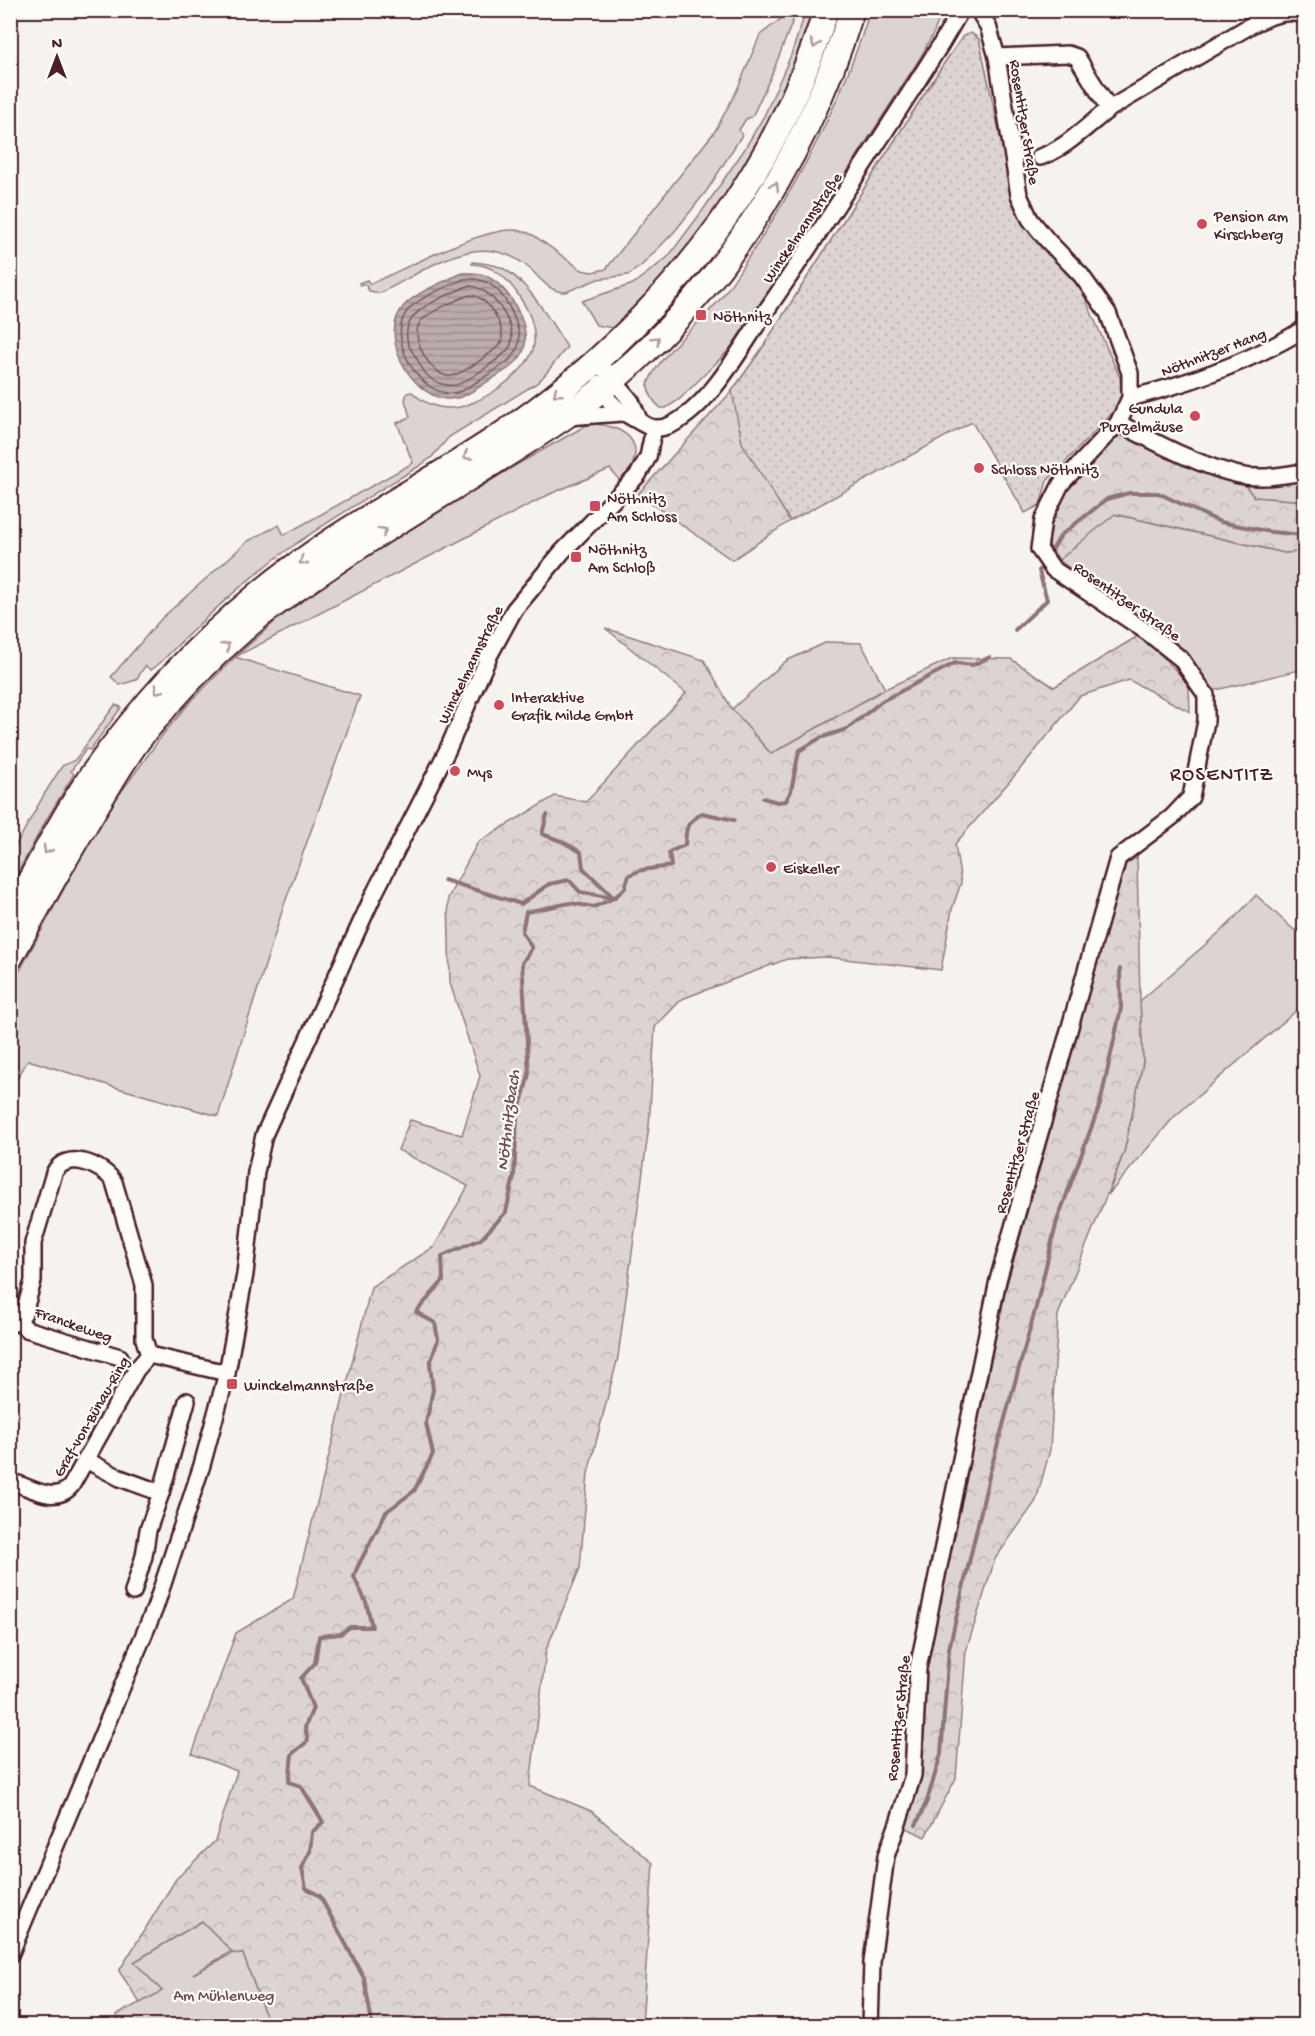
<svg xmlns="http://www.w3.org/2000/svg" width="1315" height="2036" font-family="'Gochi Hand',sans-serif">
<style>
.green{fill:#dcd4d2;stroke:#937a7e;stroke-width:1.5}
.forest{fill:url(#forest-crowns);stroke:#937a7e;stroke-width:1.5}
.park{fill:url(#park-dots);stroke:#937a7e;stroke-width:1.5}
.water{fill:url(#water-rules);stroke:#8e7378;stroke-width:1.5}
.lines{fill:none;stroke-linecap:round;stroke-linejoin:round}
.shore{stroke:#77575f;stroke-width:1.5}
.stream{stroke:#8e7378;stroke-width:4}
.street-casing{stroke:#4a1f2b;stroke-width:20}
.primary-casing{stroke:#4a1f2b;stroke-width:28}
.street{stroke:#fdfcf7;stroke-width:15}
.primary{stroke:#fdfcf7;stroke-width:24}
.oneway{stroke:#ac999b}
.poi-dot{fill:#d1495b;stroke:#fdfcf7;stroke-width:2}
.labels{text-anchor:middle;stroke-width:4.5;stroke-linejoin:round;paint-order:stroke}
.street-label{font-size:16px;fill:#4a1f2b;stroke:#fdfcf7}
.poi-label{font-size:16px;fill:#4a1f2b;stroke:#fdfcf7;text-anchor:start}
.park-label{font-size:16px;fill:#6e4c55;stroke:#fdfcf7}
.water-label{font-size:18px;font-style:italic;fill:#725058;stroke:#fdfcf7}
.quarter-label{font-size:20px;letter-spacing:1.5px;fill:#4a1f2b;stroke:#fdfcf7}
</style>
<defs>
<pattern id="forest-crowns" width="20" height="18" patternUnits="userSpaceOnUse" patternTransform="scale(1.5)"><rect width="20" height="18" fill="#dcd4d2"/><path d="M2 6a3 3 0 1 1 6 0M12 15a3 3 0 1 1 6 0" fill="none" stroke="#beb6b4"/></pattern>
<pattern id="park-dots" width="8" height="8" patternUnits="userSpaceOnUse" patternTransform="scale(1.5)"><rect width="8" height="8" fill="#dcd4d2"/><path d="M2 2h.1M6 6h.1" fill="none" stroke="#beb6b4" stroke-width="1.8" stroke-linecap="round"/></pattern>
<pattern id="water-rules" width="6" height="5" patternUnits="userSpaceOnUse" patternTransform="scale(1.5)"><rect width="6" height="5" fill="#bbabac"/><path d="M0 2.5h6" fill="none" stroke="#9a8b8c"/></pattern>
</defs>
<rect width="100%" height="100%" fill="#f6f3ef"/>
<filter id="ink" filterUnits="userSpaceOnUse"><feTurbulence type="fractalNoise" baseFrequency=".0167" numOctaves="2"/><feDisplacementMap in="SourceGraphic" scale="12" xChannelSelector="R" yChannelSelector="G"/><feConvolveMatrix kernelMatrix="1 2 1 2 8 2 1 2 1" color-interpolation-filters="sRGB"/></filter>
<g filter="url(#ink)">
<g class="green">
<path d="M806 11H819C785 97 743 178 686 252 664 279 638 304 613 328L596 325 582 301 633 284 668 257 703 210 744 150 764 116 791 55Z"/>
<path d="M870 11H942L934 32 920 58 795 253 729 350 680 399 666 408H661C654 403 645 389 649 381 665 348 698 326 721 298 733 283 743 265 754 249 803 175 844 96 870 11Z"/>
<path d="M790 12 795 15 772 74 752 117 746 119 739 130 742 135 708 189 675 231 641 266 628 275 598 279 566 292C549 293 540 277 529 268 478 225 427 271 380 293L369 291 365 284 360 285 359 283 367 280 370 284C409 267 459 239 501 231 512 229 524 231 533 235L582 270 592 272 606 269 715 131 737 90 760 35Z"/>
<path d="M473 262C482 263 491 264 500 267 528 279 551 323 567 347L544 376 537 383 449 437 432 457 421 465C377 492 332 518 290 548 243 581 200 622 160 663L151 670 145 666 136 680 120 685 111 677 162 618 248 541 279 525 284 535 413 463 397 423 410 417 405 400 407 393 412 392C422 402 435 408 450 408 475 409 527 374 533 349 538 328 528 309 517 293 505 276 493 265 472 264Z"/>
<path d="M595 424C618 426 644 437 632 466 629 471 624 477 620 481L610 469 550 494 235 657 360 696 284 905 218 1116 114 1087 28 1060 11 1089V987L88 844 116 799 164 733 192 700 234 658 279 618 314 592 364 558 518 464 585 426Z"/>
<path d="M1304 475V501L1254 497 1241 480Z"/>
<path d="M1114 514 1285 553 1304 551V669L1216 690 1203 683 1101 593 1059 560Z"/>
<path d="M827 642 861 643 885 689 771 754 732 709 786 661Z"/>
<path d="M115 705 121 707 120 709 90 750 86 749 71 771 74 774 46 820 11 885V854L45 793 62 766 75 760Z"/>
<path d="M1256 895 1294 930 1304 927V1004L1174 1117 1108 1195 1124 1152 1143 1062 1140 1001 1229 924Z"/>
<path d="M202 1921 232 1951 193 1974 233 1953 243 1954 269 2025H121L116 2015 162 1991 134 1962Z"/>
</g>
<g class="forest">
<path d="M971 33 979 39 1016 210 1029 227 790 521 732 560 638 494 732 391 759 353 941 68 963 36Z"/>
<path d="M1120 432 1241 480 1254 497 1304 501V551L1285 553 1115 514 1059 560 1046 541 1051 518 1073 480Z"/>
<path d="M605 628 704 660 732 709 771 754 885 689 952 658 1011 659 1054 687 1138 636 1155 648 1189 685 1190 712 1129 680 1080 696 1016 774 955 844 961 883 952 909 941 970 827 957 787 959 682 999 655 1027 649 1126 618 1357 588 1473 580 1568 546 1650 530 1786 591 1811 653 1863 642 2025H269L243 1954 233 1953 202 1921 134 1962 162 1991 140 2003 119 1971 176 1879 215 1841 237 1771 192 1754 236 1633 293 1599 371 1287 434 1247 468 1186 398 1150 410 1120 462 1135 480 1076 450 983 448 898 478 842 555 796 586 802 686 693Z"/>
<path d="M1137 857 1140 1001 1143 1062 1124 1152 1058 1315 1050 1450 1036 1501 995 1559 966 1651 956 1778 925 1837 905 1827 920 1778 926 1669 1007 1284 1087 999 1121 867Z"/>
</g>
<path class="park" d="M971 33 979 39 1016 210 1049 254 1081 289 1120 378 1122 403 1047 481 1040 505 1025 513 972 422 790 521 742 443 732 391 759 353 941 68 963 36Z"/>
<path class="water" d="M462 273C469 273 477 272 484 275 508 284 535 329 522 354 515 367 499 374 487 382 473 391 462 400 446 399 411 395 378 337 403 307 415 292 444 282 462 273Z"/>
<g class="lines">
<g class="shore">
<path d="M464 279C475 278 485 280 494 287 507 298 525 332 517 349 512 362 494 370 483 378 471 385 461 395 446 393 416 389 386 336 408 310 420 297 448 286 464 279Z"/>
<path d="M470 286C491 287 517 324 511 344 508 355 466 382 456 385 451 386 446 385 442 384 429 381 423 371 417 359 414 354 410 349 408 343 398 310 444 298 465 287Z"/>
<path d="M470 295C489 297 504 325 502 342 495 351 458 378 448 376 430 374 408 336 421 321 429 312 458 299 470 295Z"/>
</g>
<g class="stream">
<path d="M1048 557 1061 535 1107 499 1129 493H1158L1220 522 1271 532 1304 535"/>
<path d="M1015 630 1047 600 1039 571 1044 563"/>
<path d="M763 798 777 802 786 801 791 791 799 751 820 738 847 729 882 701 955 663 973 665 990 657"/>
<path d="M547 815 542 834 561 841 581 852 583 868 614 898 625 888 629 875 642 870 671 866 669 852 685 845C686 826 686 824 702 813L734 820"/>
<path d="M444 880 521 904 549 884 569 880 580 892 613 898"/>
<path d="M916 1825 927 1801 941 1754 949 1649 990 1472 1036 1307 1057 1221 1100 1104 1121 1008 1120 969"/>
<path d="M371 2026 372 2023 364 1978 320 1896 306 1888 302 1868 310 1852 312 1832 323 1822 301 1786 289 1782 292 1754 308 1741 305 1727 313 1708 301 1678 315 1663 319 1636 340 1634 350 1627H372L366 1602 354 1577 357 1568 386 1512 414 1491 433 1454 426 1423 433 1390 430 1364 438 1339 435 1323 416 1312 443 1281 442 1256 481 1239 506 1212 514 1176 517 1118 529 1074 522 963 532 948 522 932 526 912 570 903 594 907 614 898"/>
</g>
<defs>
<g id="street">
<path d="M997 57 1068 54 1077 57 1109 109 1253 24C1270 16 1285 9 1304 15"/>
<path d="M1040 157C1065 149 1088 125 1109 109"/>
<path d="M596 359 631 401 640 422"/>
<path d="M600 383C605 403 623 413 640 422 646 425 650 429 657 428 665 428 672 425 678 421 713 400 743 345 766 311 826 223 884 134 941 44L961 10"/>
<path d="M1130 398C1190 383 1252 361 1304 329"/>
<path d="M567 417 622 413"/>
<path d="M1118 423C1155 442 1199 466 1239 475 1261 480 1283 475 1304 472"/>
<path d="M19 1320 26 1329 120 1357"/>
<path d="M10 1325 19 1320 24 1313 33 1281V1243L54 1173C66 1149 103 1165 114 1182L144 1285V1339L149 1355"/>
<path d="M149 1355 227 1373"/>
<path d="M86 1460 120 1478 161 1493"/>
<path d="M10 1481C30 1487 55 1505 71 1486L136 1370 149 1355"/>
<path d="M133 1592 144 1556 148 1530 161 1493 187 1401"/>
<path d="M10 1955 155 1608 202 1465 227 1373 245 1274 256 1172 264 1135 374 894 447 751 489 656 514 610 562 552 638 475 648 457 654 428"/>
<path d="M870 2026 872 1962 886 1856 898 1823 913 1775 918 1668 998 1280 1118 858 1172 817 1191 797 1206 721V695L1181 659 1147 632 1053 569 1039 549 1043 520 1061 484 1118 423 1130 398V373L1108 313 1081 275 1047 240 1030 219 1019 195 997 57 988 26 978 10"/>
</g>
<g id="primary">
<path d="M10 918C36 870 60 821 91 776 139 708 195 646 260 593 340 527 433 483 517 424 607 361 695 271 752 176 784 124 808 68 826 10"/>
<path d="M10 958C38 906 67 855 97 805 112 781 126 755 144 733 173 697 207 661 243 630 268 607 298 588 327 568 404 515 486 470 563 418 702 324 803 169 852 10"/>
</g>
</defs>
<use href="#street" class="street-casing"/>
<use href="#primary" class="primary-casing"/>
<use href="#street" class="street"/>
<use href="#primary" class="primary"/>
</g>
<defs><path id="oneway-chevron" d="M-2-3.5L2.5 0L-2 3.5" fill="none" stroke-width="1.6" stroke-linecap="round" stroke-linejoin="round" transform="scale(1.5)"/></defs>
<g class="oneway">
<use href="#oneway-chevron" transform="translate(815 44) rotate(109)"/>
<use href="#oneway-chevron" transform="translate(775 186) rotate(-59)"/>
<use href="#oneway-chevron" transform="translate(656 340) rotate(-45)"/>
<use href="#oneway-chevron" transform="translate(557 393) rotate(141)"/>
<use href="#oneway-chevron" transform="translate(467 456) rotate(148)"/>
<use href="#oneway-chevron" transform="translate(383 531) rotate(-32)"/>
<use href="#oneway-chevron" transform="translate(303 561) rotate(144)"/>
<use href="#oneway-chevron" transform="translate(226 646) rotate(-45)"/>
<use href="#oneway-chevron" transform="translate(158 690) rotate(130)"/>
<use href="#oneway-chevron" transform="translate(47 850) rotate(120)"/>
</g>
</g>
<g class="poi-dot">
<circle cx="1202" cy="224" r="6"/>
<rect x="695" y="309" width="12" height="12" rx="3"/>
<circle cx="1195" cy="416" r="6"/>
<circle cx="979" cy="468" r="6"/>
<rect x="589" y="500" width="12" height="12" rx="3"/>
<rect x="570" y="551" width="12" height="12" rx="3"/>
<circle cx="499" cy="705" r="6"/>
<circle cx="455" cy="771" r="6"/>
<circle cx="771" cy="867" r="6"/>
<rect x="226" y="1378" width="12" height="12" rx="3"/>
</g>
<g class="labels">
<g class="street-label">
<text transform="translate(1026 122) rotate(81)" y="6">Rosentitzer Straße</text>
<text transform="translate(801 227) rotate(-56)" y="6">Winckelmannstraße</text>
<text transform="translate(1213 351) rotate(-21)" y="6">Nöthnitzer Hang</text>
<text transform="translate(1128 600) rotate(35)" y="6">Rosentitzer Straße</text>
<text transform="translate(469 664) rotate(-64)" y="6">Winckelmannstraße</text>
<text transform="translate(1016 1152) rotate(-74)" y="6">Rosentitzer Straße</text>
<text transform="translate(74 1323) rotate(19)" y="6">Franckeweg</text>
<text transform="translate(90 1416) rotate(-60)" y="6">Graf-von-Bünau-Ring</text>
<text transform="translate(897 1718) rotate(-84)" y="6">Rosentitzer Straße</text>
</g>
<g class="poi-label">
<text x="1214" y="221">Pension am<tspan x="1214" dy="18">Kirschberg</tspan></text>
<text x="713" y="321">Nöthnitz</text>
<text x="1183" y="413" text-anchor="end">Gundula<tspan x="1183" dy="18">Purzelmäuse</tspan></text>
<text x="991" y="474">Schloss Nöthnitz</text>
<text x="607" y="503">Nöthnitz<tspan x="607" dy="18">Am Schloss</tspan></text>
<text x="588" y="554">Nöthnitz<tspan x="588" dy="18">Am Schloß</tspan></text>
<text x="511" y="702">Interaktive<tspan x="511" dy="18">Grafik Milde GmbH</tspan></text>
<text x="467" y="777">Mys</text>
<text x="783" y="873">Eiskeller</text>
<text x="244" y="1390">Winckelmannstraße</text>
</g>
<g class="park-label">
<text x="224" y="2000">Am Mühlenweg</text>
</g>
<g class="water-label">
<text transform="translate(507 1120) rotate(-83)" y="6">Nöthnitzbach</text>
</g>
<g class="quarter-label">
<text x="1222" y="780">ROSENTITZ</text>
</g>
</g>
<rect width="1315" height="2036" fill="none" stroke="#fdfcf7" stroke-width="36"/>
<rect x="18" y="18" width="1279" height="2000" fill="none" stroke="#4a1f2b" stroke-width="2" filter="url(#ink)"/>
<g transform="translate(57 57)" stroke="#fdfcf7" stroke-width="4.5" paint-order="stroke">
<path d="M0-4.5L10 22L0 15L-10 22Z" fill="#4a1f2b"/>
<text y="-9" font-size="16" font-weight="bold" text-anchor="middle" fill="#4a1f2b">N</text>
</g>
</svg>
